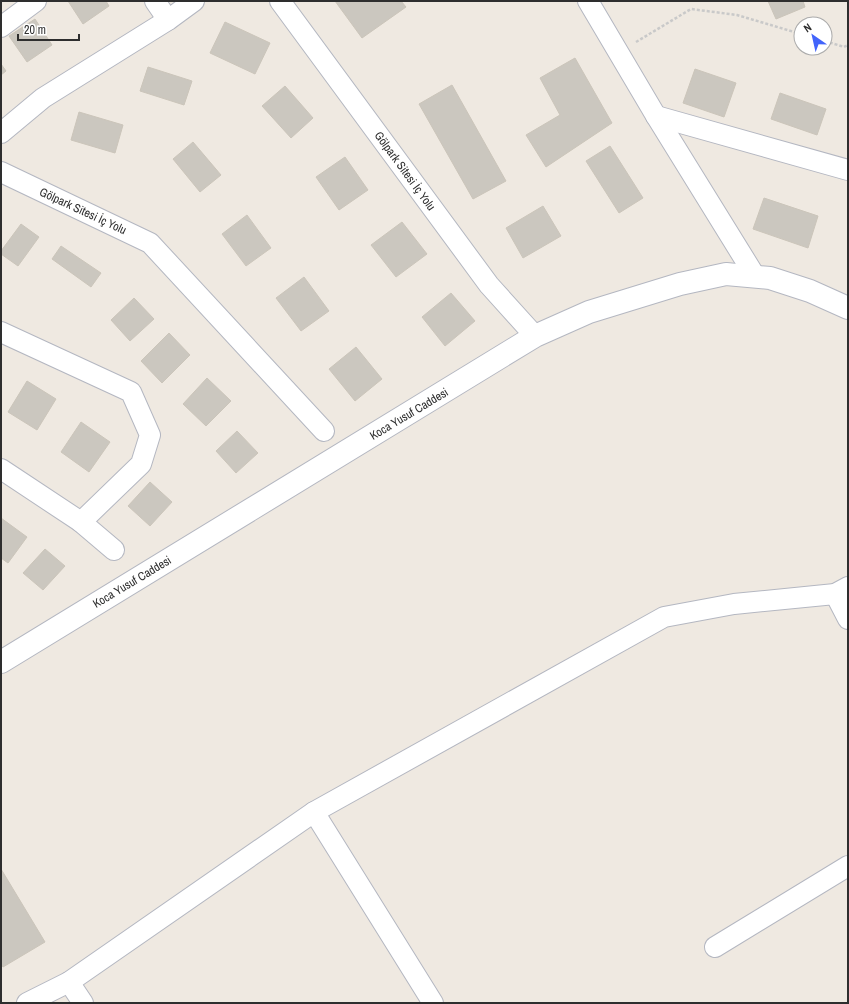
<svg xmlns="http://www.w3.org/2000/svg" width="849" height="1004" font-family="'Archivo Narrow',sans-serif">
<style>
.building{fill:#cbc7bf;stroke:#cbc5ba}
.lines{fill:none;stroke-linecap:round;stroke-linejoin:round}
.minor-casing{stroke:#b4b7c1;stroke-width:22}
.tertiary-casing{stroke:#b4b7c1;stroke-width:24}
.path{stroke:#c9c9c9;stroke-width:2.5;stroke-dasharray:3 2;stroke-linecap:butt}
.minor{stroke:#fff;stroke-width:20}
.tertiary{stroke:#fff;stroke-width:22}
.labels{text-anchor:middle;stroke-width:4;stroke-linejoin:round;paint-order:stroke}
.street-label{font-size:12px;fill:#2e2e2e;stroke:#fff}
</style>
<rect width="100%" height="100%" fill="#efe9e1"/>
<g class="building">
<path d="M68 1H106L109 6 83 24Z"/>
<path d="M335 1H401L406 7 362 38Z"/>
<path d="M768 1H803L805 7 776 19Z"/>
<path d="M35 19 52 45 27 62 9 36Z"/>
<path d="M225 22 270 43 255 74 210 53Z"/>
<path d="M575 58 612 123 546 167 526 135 560 115 540 78Z"/>
<path d="M1 64 6 71 1 75Z"/>
<path d="M148 67 192 81 184 105 140 91Z"/>
<path d="M695 69 736 83 724 117 683 103Z"/>
<path d="M452 85 506 181 473 199 419 104Z"/>
<path d="M285 86 313 118 291 138 262 106Z"/>
<path d="M780 93 826 109 817 135 771 119Z"/>
<path d="M79 112 123 125 115 153 71 140Z"/>
<path d="M193 142 221 175 200 192 173 159Z"/>
<path d="M610 146 643 198 619 213 586 161Z"/>
<path d="M345 157 368 190 339 210 316 177Z"/>
<path d="M764 198 818 216 808 248 753 229Z"/>
<path d="M543 206 561 236 523 258 506 228Z"/>
<path d="M247 215 271 248 246 266 222 234Z"/>
<path d="M402 222 427 254 396 277 371 245Z"/>
<path d="M21 224 39 237 18 266 1 254V251Z"/>
<path d="M61 246 101 273 91 287 52 259Z"/>
<path d="M304 277 329 311 301 331 276 298Z"/>
<path d="M451 293 475 321 445 346 422 317Z"/>
<path d="M134 298 154 319 130 341 111 320Z"/>
<path d="M169 333 190 355 162 383 141 361Z"/>
<path d="M356 347 382 379 355 401 329 369Z"/>
<path d="M207 378 231 401 206 426 183 404Z"/>
<path d="M27 381 56 399 37 430 8 412Z"/>
<path d="M81 422 110 442 89 472 61 452Z"/>
<path d="M237 431 258 453 236 473 216 451Z"/>
<path d="M150 482 172 502 150 526 128 506Z"/>
<path d="M1 518 27 537 8 563 1 558Z"/>
<path d="M45 549 65 566 43 590 23 573Z"/>
<path d="M1 869 45 942 3 967 1 964Z"/>
</g>
<g class="lines">
<defs>
<g id="minor">
<path d="M155 1 168 20"/>
<path d="M280 1 489 285 535 336"/>
<path d="M588 1 656 116 755 276"/>
<path d="M1 27 36 1"/>
<path d="M656 116 848 170"/>
<path d="M1 133 43 98 168 20 194 1"/>
<path d="M1 172 150 243 324 431"/>
<path d="M1 332 131 392 150 435 141 464 81 522 1 469"/>
<path d="M81 522 114 550"/>
<path d="M835 594 848 619"/>
<path d="M314 812 433 1003"/>
<path d="M715 947 848 866"/>
<path d="M69 982 83 1003"/>
<path d="M27 1003 69 982 314 812 664 617 734 604 835 594 848 587"/>
</g>
<path id="tertiary" d="M1 662 535 336 589 312 680 284 726 274 770 278 810 291 848 308"/>
</defs>
<use href="#minor" class="minor-casing"/>
<use href="#tertiary" class="tertiary-casing"/>
<g class="path">
<path d="M825 41 844 47 848 45"/>
<path d="M636 42 691 9 737 15 801 34"/>
</g>
<use href="#minor" class="minor"/>
<use href="#tertiary" class="tertiary"/>
</g>
<g class="labels">
<g class="street-label">
<text transform="translate(405 171) rotate(54)" y="4">Gölpark Sitesi İç Yolu</text>
<text transform="translate(83 211) rotate(25)" y="4">Gölpark Sitesi İç Yolu</text>
<text transform="translate(409 414) rotate(-31)" y="4">Koca Yusuf Caddesi</text>
<text transform="translate(132 582) rotate(-31)" y="4">Koca Yusuf Caddesi</text>
</g>
</g>
<rect width="849" height="1004" fill="none" stroke="#2e2e2e" stroke-width="4"/>
<g transform="translate(813 36) rotate(326)"><circle r="19" fill="#ffffff" stroke="#ababab"/>
<path d="M0-3L7 15L0 10L-7 15Z" fill="#4264fb"/>
<text y="-6" font-size="11" font-weight="bold" text-anchor="middle" fill="#2e2e2e">N</text>
</g>
<path d="M18 34v6h61v-6" fill="none" stroke="#2e2e2e" stroke-width="2"/>
<text x="24" y="34" font-size="12" fill="#2e2e2e" stroke="#ffffff" stroke-width="3" paint-order="stroke">20 m</text>
</svg>
